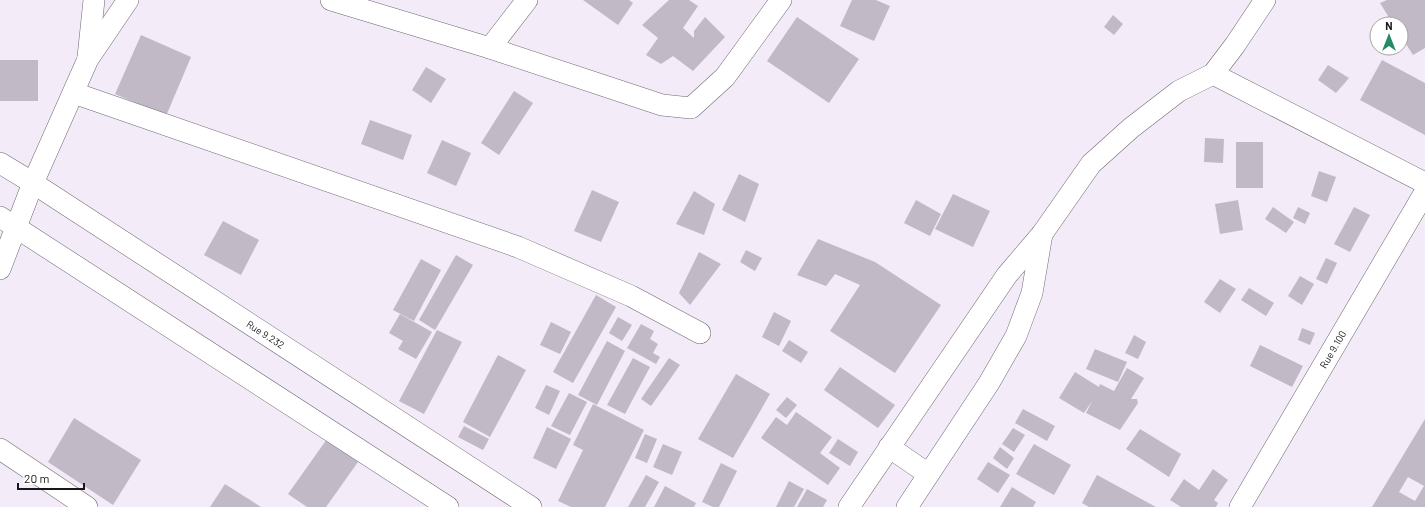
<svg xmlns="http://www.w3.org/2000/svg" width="1425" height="507" font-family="Barlow,sans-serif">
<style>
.building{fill:#c1b9c5;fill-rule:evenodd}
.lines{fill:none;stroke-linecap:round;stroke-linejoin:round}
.minor-casing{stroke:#706974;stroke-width:22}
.minor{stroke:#fff;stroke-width:21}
.labels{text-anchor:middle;stroke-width:3;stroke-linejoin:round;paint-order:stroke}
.street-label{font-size:10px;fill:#1a171b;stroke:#fff}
</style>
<rect width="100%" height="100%" fill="#f3ebf7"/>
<g class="building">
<path d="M583 0H629L633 3 618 25Z"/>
<path d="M669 0H689L698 6 683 28 694 38V31L705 17 725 37 693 71 673 56 661 64 646 55 658 38 642 25Z"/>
<path d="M852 0H876L890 6 874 41 840 26Z"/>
<path d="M1387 0H1425V48L1413 55 1401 36V24H1393L1380 3Z"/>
<path d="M1113 15 1123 24 1114 35 1104 27Z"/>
<path d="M797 17 859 59 829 103 767 61Z"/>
<path d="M141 35 191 57 166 116 115 94Z"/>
<rect x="0" y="60" width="38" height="41"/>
<path d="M1382 60 1425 83V135L1360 100Z"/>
<path d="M1328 65 1349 78 1336 93 1318 80Z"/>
<path d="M426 67 446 79 431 103 412 90Z"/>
<path d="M514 91 533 103 499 155 481 143Z"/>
<path d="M370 120 412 135 403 160 361 144Z"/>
<path d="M1205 138 1224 139 1223 163 1204 162Z"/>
<path d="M442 140 471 153 456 186 427 173Z"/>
<rect x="1236" y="142" width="27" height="46"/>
<path d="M1319 171 1336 177 1327 202 1311 196Z"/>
<path d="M739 174 759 184 745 222 722 210Z"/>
<path d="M592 190 619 202 601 242 574 231Z"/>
<path d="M694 191 715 204 704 235 676 224Z"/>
<path d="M953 194 990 211 973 247 935 229Z"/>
<path d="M916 200 941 214 930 236 904 223Z"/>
<path d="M1238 200 1243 230 1220 234 1215 204Z"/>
<path d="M1273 207 1294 222 1286 233 1265 219Z"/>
<path d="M1298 207 1310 213 1305 224 1293 218Z"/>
<path d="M1354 207 1370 215 1350 252 1334 244Z"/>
<path d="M223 221 259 240 241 275 204 255Z"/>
<path d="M818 239 875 262 941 305 895 373 830 331 860 285 835 274 826 286 797 275Z"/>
<path d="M746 250 762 258 755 271 740 262Z"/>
<path d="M699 252 721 264 690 305 679 293Z"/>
<path d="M456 255 473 265 435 330 419 320Z"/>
<path d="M1326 258 1337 263 1327 284 1316 279Z"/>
<path d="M421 259 441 270 414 321 393 310Z"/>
<path d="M1300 276 1314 284 1302 305 1288 296Z"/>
<path d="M1220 279 1236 289 1220 313 1204 302Z"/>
<path d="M1249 288 1274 303 1266 316 1241 300Z"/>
<path d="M596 295 616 307 573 383 553 372Z"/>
<path d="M774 312 791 321 779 346 762 337Z"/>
<path d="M400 314 432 332 416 359 398 349 403 341 389 333Z"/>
<path d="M618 317 632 325 622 341 609 333Z"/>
<path d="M551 322 571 332 560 354 540 345Z"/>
<path d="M641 324 654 331 650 339 658 344 653 353 660 357 656 364 627 348Z"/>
<path d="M1302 328 1315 333 1310 345 1298 340Z"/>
<path d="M437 330 462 342 424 414 399 401Z"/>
<path d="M1134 335 1146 342 1138 359 1125 353Z"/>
<path d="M789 340 808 352 801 363 782 351Z"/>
<path d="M607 341 625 351 597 405 578 395Z"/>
<path d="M1260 345 1303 366 1292 387 1250 366Z"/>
<path d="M1095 349 1127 362 1118 382 1086 369Z"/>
<path d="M498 355 526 370 490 437 463 422Z"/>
<path d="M633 358 650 367 625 414 607 405Z"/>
<path d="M669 358 680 365 651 406 641 399Z"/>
<path d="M840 367 895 405 878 428 824 390Z"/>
<path d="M1127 368 1144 378 1131 399H1137L1138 403 1120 430 1086 413 1092 401 1084 413 1059 398 1075 372 1099 387 1100 384 1114 391Z"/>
<path d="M736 374 770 394 733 458 698 439Z"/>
<path d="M546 385 560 391 549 415 535 408Z"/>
<path d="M569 393 587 402 570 435 551 426Z"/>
<path d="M787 397 797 405 786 418 776 410Z"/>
<path d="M593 404 644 430 605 507H571L558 501 583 450 573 445Z"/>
<path d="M1023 409 1055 426 1047 441 1015 423Z"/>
<path d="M796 412 832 437 820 453 840 468 828 485 761 438 776 417 787 425Z"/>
<path d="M74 418 141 460 113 505 48 462Z"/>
<path d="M1425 419V507H1372ZM1408 477 1424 486 1415 501 1399 492Z"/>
<path d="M464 426 489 439 483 450 458 437Z"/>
<path d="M547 427 571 439 556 469 533 458Z"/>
<path d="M1013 428 1025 435 1014 452 1002 444Z"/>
<path d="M1140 429 1181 454 1169 477 1126 449Z"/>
<path d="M645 434 657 439 647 463 635 458Z"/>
<path d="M327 439 358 462 326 507H307L288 494Z"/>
<path d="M838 439 858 452 850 466 829 453Z"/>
<path d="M663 444 682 452 672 475 653 467Z"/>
<path d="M1034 444 1071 465 1054 495 1016 474Z"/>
<path d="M1000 447 1014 458 1007 469 993 458Z"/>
<path d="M988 462 1010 475 998 493 977 479Z"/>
<path d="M721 463 737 471 719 507H713L702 502Z"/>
<path d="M1213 469 1228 480 1214 500 1218 503 1216 507H1181L1170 500 1184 479 1199 490Z"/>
<path d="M646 475 659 482 645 507H628Z"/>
<path d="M1097 475 1156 507H1089L1082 503Z"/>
<path d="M789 481 804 489 794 507H776Z"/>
<path d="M225 484 261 507H210Z"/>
<path d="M665 486 696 503 694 507H654Z"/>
<path d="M1012 487 1036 502 1033 507H1000Z"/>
<path d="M807 489 827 500 823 507H797Z"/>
</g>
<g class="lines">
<defs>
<g id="minor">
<path d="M331 0 490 48 662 105 691 108 725 77 781 0"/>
<path d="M490 48 527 0"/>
<path d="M88 57 94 0"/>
<path d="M1213 74 1425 183"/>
<path d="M74 93 518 247 631 296 700 333"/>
<path id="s1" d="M0 163 33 183 531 507"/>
<path d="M0 217 448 507"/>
<path d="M0 269 33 183 88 59 128 0"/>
<path d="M889 447 928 474"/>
<path d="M0 449 87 507"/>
<path d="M849 507 1007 275 1042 234 1091 164 1131 128 1179 91 1213 74 1235 45 1265 0"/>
<path d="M907 507 989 383 1016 336 1032 293 1042 234"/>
<path id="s2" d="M1240 507 1425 192"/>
</g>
</defs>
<use href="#minor" class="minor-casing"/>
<use href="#minor" class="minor"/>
</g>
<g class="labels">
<g class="street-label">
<text dy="4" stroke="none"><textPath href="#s1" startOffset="316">Rue 9.232</textPath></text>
<text dy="4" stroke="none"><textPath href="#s2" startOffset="183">Rue 9.100</textPath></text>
</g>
</g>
<g transform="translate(1389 36)"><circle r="19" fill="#ffffff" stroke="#a3a2a4"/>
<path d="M0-3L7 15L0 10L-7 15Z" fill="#258a65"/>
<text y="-6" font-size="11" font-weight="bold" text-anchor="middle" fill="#1a171b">N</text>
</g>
<path d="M18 483v6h66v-6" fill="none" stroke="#1a171b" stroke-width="2"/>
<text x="24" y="483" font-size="12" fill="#1a171b" stroke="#ffffff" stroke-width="3" paint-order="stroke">20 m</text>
</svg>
